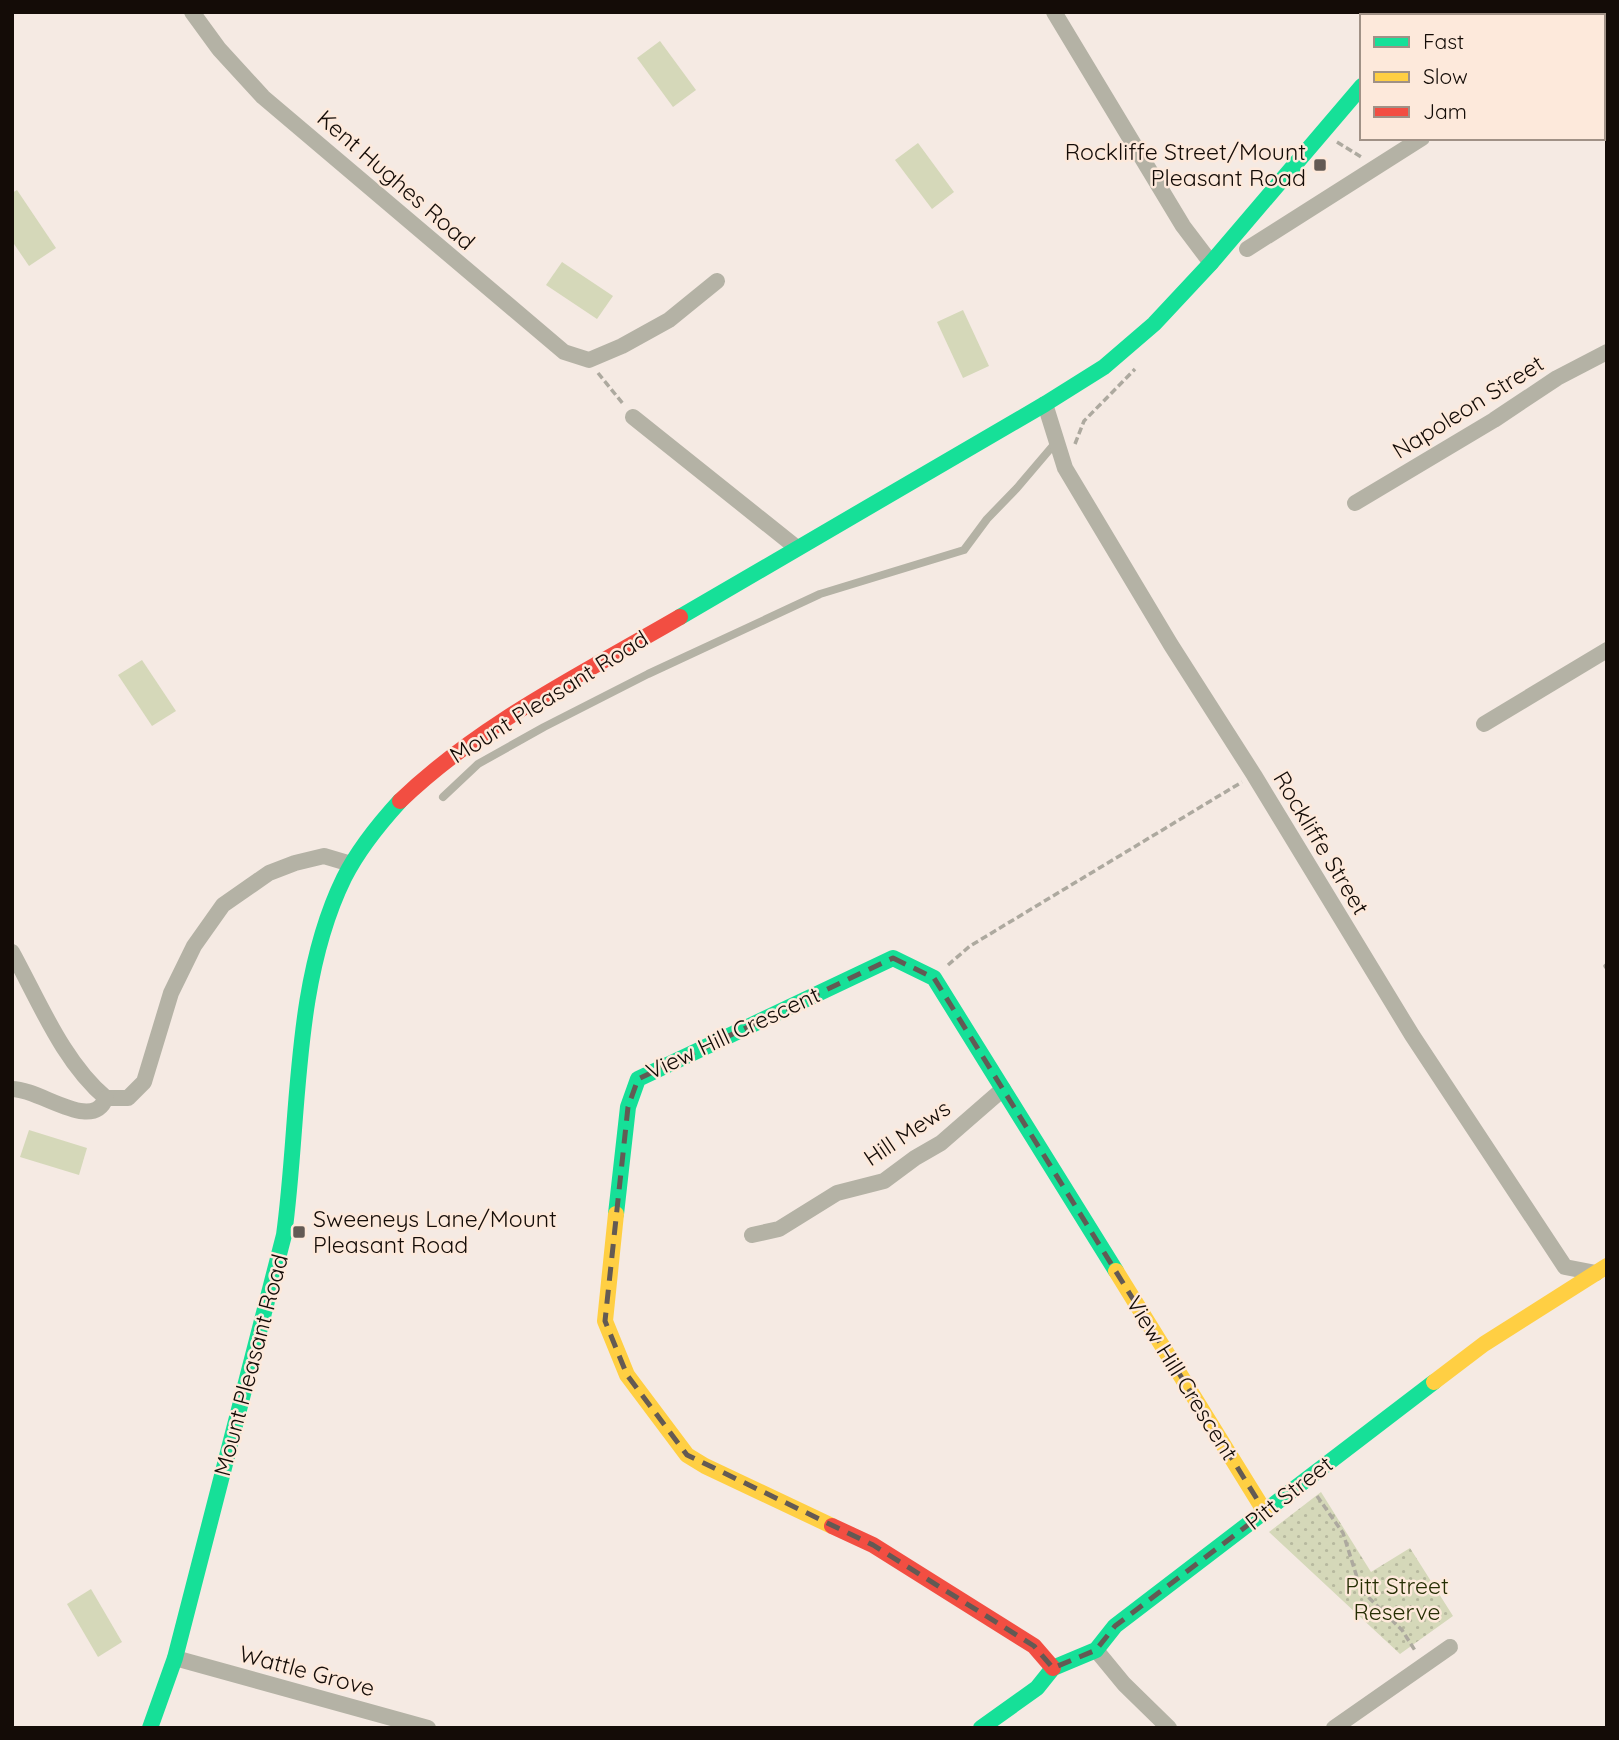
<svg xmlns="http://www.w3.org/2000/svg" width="1619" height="1740" font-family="Quicksand,sans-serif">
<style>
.grass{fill:#d5d8b9}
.park{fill:url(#park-dots)}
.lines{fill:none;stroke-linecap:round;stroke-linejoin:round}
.path{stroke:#ada99f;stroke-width:3.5;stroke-dasharray:7 3.5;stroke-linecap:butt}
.lane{stroke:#b4b2a5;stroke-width:8}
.street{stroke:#b4b2a5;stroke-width:16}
.fast{stroke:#16e098;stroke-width:16}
.slow{stroke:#ffcf43;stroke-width:16}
.jam{stroke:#f24e42;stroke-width:16}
.marked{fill:none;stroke:#635a54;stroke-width:5;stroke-dasharray:14 9;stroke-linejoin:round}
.poi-dot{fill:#635a54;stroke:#fde9db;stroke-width:2.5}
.labels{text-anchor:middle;stroke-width:5;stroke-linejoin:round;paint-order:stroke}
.poi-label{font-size:23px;fill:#140c07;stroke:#fde9db;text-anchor:end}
.street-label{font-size:23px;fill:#140c07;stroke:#fde9db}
.park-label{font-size:23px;fill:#252e03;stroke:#fde9db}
</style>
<defs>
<pattern id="park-dots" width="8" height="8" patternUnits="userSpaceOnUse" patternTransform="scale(1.75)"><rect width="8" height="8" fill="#d5d8b9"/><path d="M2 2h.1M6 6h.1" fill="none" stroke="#b6b89e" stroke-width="1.8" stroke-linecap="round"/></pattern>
</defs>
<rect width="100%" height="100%" fill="#f5eae3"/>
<g class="grass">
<path d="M660 41 696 90 673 107 637 58Z"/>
<path d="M918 143 954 192 932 209 895 160Z"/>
<path d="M17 190 56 248 29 266 12 241V193Z"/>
<path d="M562 262 613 296 597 319 546 285Z"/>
<path d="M963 310 989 366 963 378 937 322Z"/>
<path d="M142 660 176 711 152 726 118 675Z"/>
<path d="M29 1130 87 1148 79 1175 20 1157Z"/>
<path d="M91 1589 122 1642 98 1657 67 1604Z"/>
</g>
<path class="park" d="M1321 1492 1371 1572 1410 1548 1453 1616 1400 1654 1269 1532Z"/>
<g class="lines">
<g class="path">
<path d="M1337 142 1363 158"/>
<path d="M598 373 624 405"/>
<path d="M1075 444 1084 421 1135 369"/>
<path d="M1607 964 1605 966 1607 969"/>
<path d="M948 965 970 946 1242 782"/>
<path d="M1317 1496 1343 1533 1361 1590 1402 1630 1416 1652"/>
</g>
<path class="lane" d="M443 797 478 764 544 727 648 674 820 594 964 550 987 519 1017 488 1057 441"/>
<g class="street">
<path d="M192 12 219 49 263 97 564 352 589 360 622 346 669 320 717 281"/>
<path d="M1054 12 1183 226 1211 263"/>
<path d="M1603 30 1607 28"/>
<path d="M1247 249 1422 138"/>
<path d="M1045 404 1065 468 1171 645 1254 775 1412 1035 1565 1267 1596 1273"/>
<path d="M633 417 797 548"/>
<path d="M1355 503 1494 420 1557 378 1607 352"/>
<path d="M1484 724 1607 650"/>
<path d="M12 952C39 1001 63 1062 106 1098H128L144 1082 171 993 194 946 223 905 269 873 295 863 324 856 351 864"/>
<path d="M12 1089C41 1089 92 1133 106 1098"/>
<path d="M752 1235 779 1229 837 1193 884 1181 915 1158 941 1143 1003 1089"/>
<path d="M1096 1650 1124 1684 1169 1728"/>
<path d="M175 1658 428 1728"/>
<path d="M1334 1728 1450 1647"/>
</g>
<g class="fast">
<path d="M1419 16 1422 12"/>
<path d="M680 617 1045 404 1104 367 1154 324 1211 263 1362 86"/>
<path d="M616 1214 628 1107 638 1079 893 958 934 978 1116 1271"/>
<path d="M150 1728 175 1658 284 1235C300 1120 292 984 344 878 358 850 379 824 400 801"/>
<path d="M981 1728 1037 1688 1053 1668 1096 1650 1115 1626 1434 1382"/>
</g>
<g class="slow">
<path d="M616 1214 605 1321 627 1375 687 1455 705 1466 832 1526"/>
<path d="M1116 1271 1265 1512"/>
<path d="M1434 1382 1484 1344 1607 1266"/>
</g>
<g class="jam">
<path d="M400 801C481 723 584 673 680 617"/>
<path d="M832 1526 873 1545 1034 1646 1053 1668"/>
</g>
</g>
<path class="marked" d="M893 958 934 978 1265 1512 1115 1626 1096 1650 1053 1668 1034 1646 873 1545 687 1455 627 1375 605 1321 628 1107 638 1079Z"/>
<g class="poi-dot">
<rect x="1313" y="158" width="14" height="14" rx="3.5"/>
<rect x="292" y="1225" width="14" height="14" rx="3.5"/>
</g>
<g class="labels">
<g class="poi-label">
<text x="1306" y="160">Rockliffe Street/Mount<tspan x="1306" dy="26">Pleasant Road</tspan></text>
<text x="313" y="1227" text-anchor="start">Sweeneys Lane/Mount<tspan x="313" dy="26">Pleasant Road</tspan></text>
</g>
<g class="street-label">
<text transform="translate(396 180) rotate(41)" y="8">Kent Hughes Road</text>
<text transform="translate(1468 407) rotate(-32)" y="8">Napoleon Street</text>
<text transform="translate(549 697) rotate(-32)" y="8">Mount Pleasant Road</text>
<text transform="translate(1321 843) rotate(59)" y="8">Rockliffe Street</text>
<text transform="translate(733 1033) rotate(-25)" y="8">View Hill Crescent</text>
<text transform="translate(907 1133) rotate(-34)" y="8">Hill Mews</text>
<text transform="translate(251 1365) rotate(-75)" y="8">Mount Pleasant Road</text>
<text transform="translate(1182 1378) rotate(58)" y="8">View Hill Crescent</text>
<text transform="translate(1289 1493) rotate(-38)" y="8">Pitt Street</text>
<text transform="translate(307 1671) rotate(15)" y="8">Wattle Grove</text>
</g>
<g class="park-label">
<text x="1397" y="1594">Pitt Street<tspan x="1397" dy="26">Reserve</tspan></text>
</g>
</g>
<rect width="1619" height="1740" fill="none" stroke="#140c07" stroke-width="28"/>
<rect x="1360" y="14" width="245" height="126" fill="#fde9db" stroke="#a09186" stroke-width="2"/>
<rect x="1374" y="37" width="35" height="10" fill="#16e098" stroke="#a09186" stroke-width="2"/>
<text x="1423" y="49" font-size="21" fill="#140c07">Fast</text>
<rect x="1374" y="72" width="35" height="10" fill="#ffcf43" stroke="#a09186" stroke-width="2"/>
<text x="1423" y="84" font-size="21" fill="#140c07">Slow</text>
<rect x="1374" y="107" width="35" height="10" fill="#f24e42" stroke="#a09186" stroke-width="2"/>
<text x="1423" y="119" font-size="21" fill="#140c07">Jam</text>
</svg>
